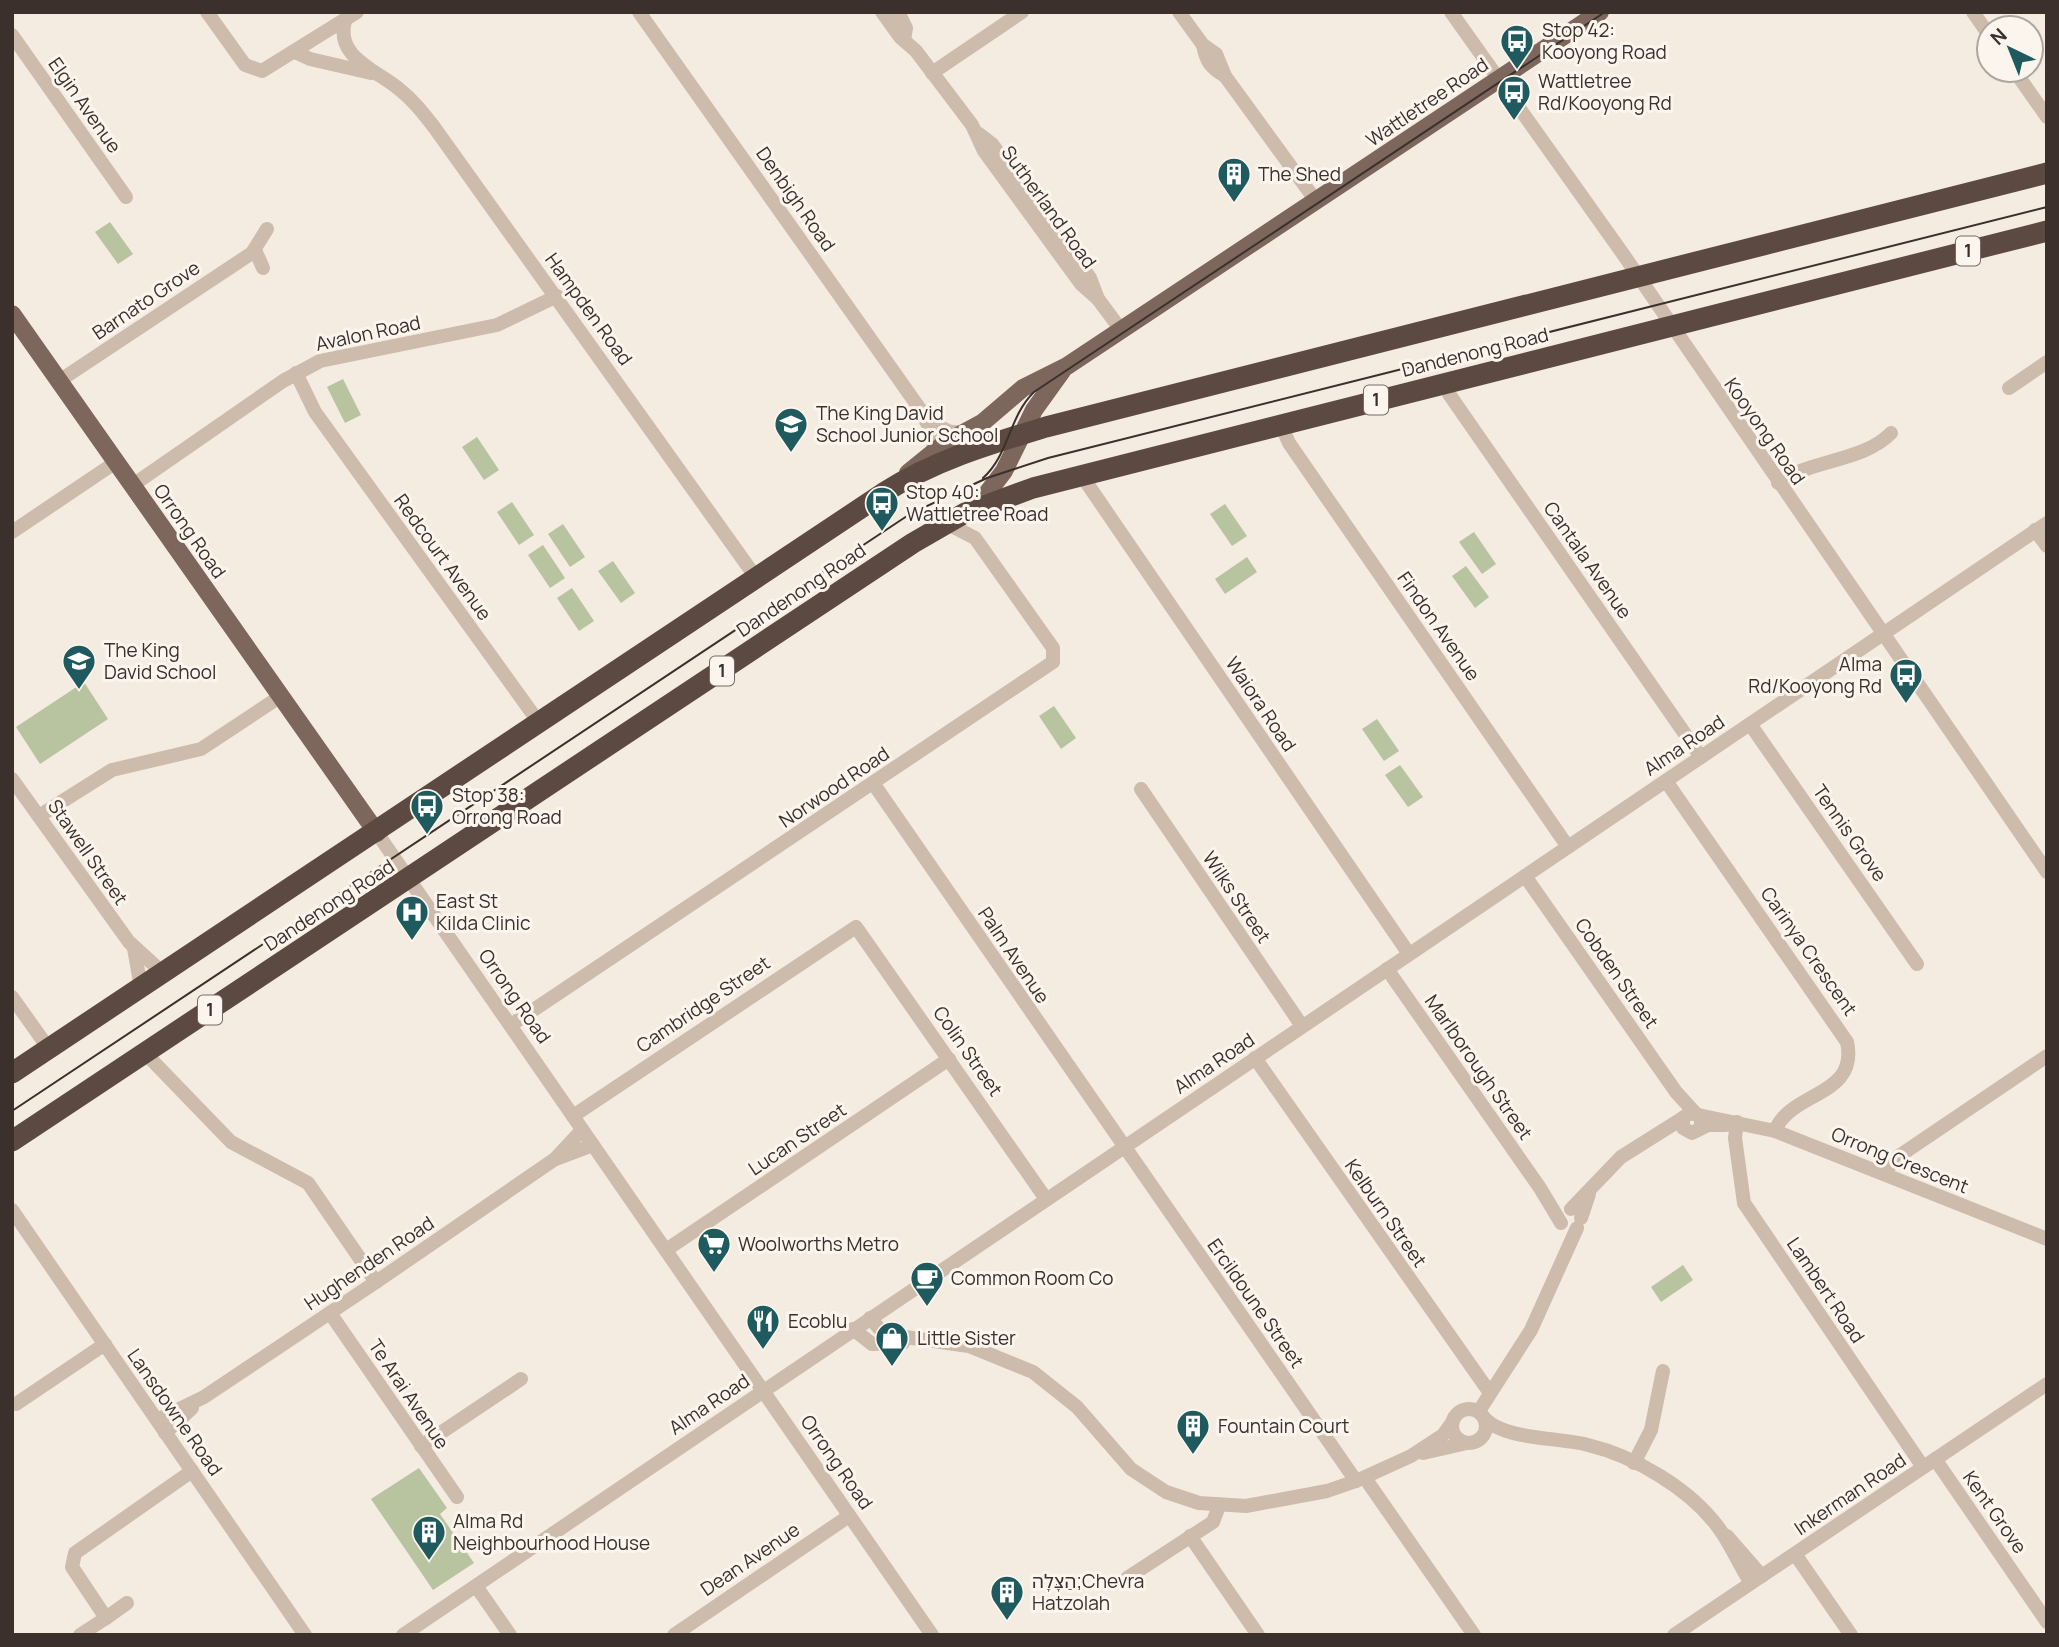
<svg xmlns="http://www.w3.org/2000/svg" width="2059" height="1647" font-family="Manrope,'Noto Sans Hebrew',sans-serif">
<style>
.green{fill:#b8c4a0}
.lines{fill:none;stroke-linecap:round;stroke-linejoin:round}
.minor{stroke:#cdbbac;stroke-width:14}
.major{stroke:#7d675c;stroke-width:18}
.highway{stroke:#5c4a42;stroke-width:21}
.tram{stroke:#3b302b;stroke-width:2}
.labels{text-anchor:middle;stroke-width:6;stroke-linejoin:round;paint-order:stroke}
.shield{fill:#fbf5ee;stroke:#756b66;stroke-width:2}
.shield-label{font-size:18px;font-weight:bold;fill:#3b302b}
.poi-label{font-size:19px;fill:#3b302b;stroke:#fbf5ee;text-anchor:start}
.street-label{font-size:19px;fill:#3b302b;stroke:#fbf5ee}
</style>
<rect width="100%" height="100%" fill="#f4ebe1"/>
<g class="green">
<path d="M110 222 133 254 118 264 95 232Z"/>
<path d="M343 379 361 415 345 423 327 387Z"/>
<path d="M477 437 499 470 484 480 462 447Z"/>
<path d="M512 502 534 535 519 545 497 512Z"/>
<path d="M1225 504 1247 536 1232 546 1210 514Z"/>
<path d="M563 524 585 557 570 567 548 534Z"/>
<path d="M1474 532 1496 564 1482 574 1459 542Z"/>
<path d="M543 545 565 578 550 588 528 555Z"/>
<path d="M1247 557 1257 572 1225 594 1215 579Z"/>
<path d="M613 561 635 593 621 603 598 571Z"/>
<path d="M1466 566 1489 597 1475 608 1452 576Z"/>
<path d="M572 588 594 621 579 631 557 598Z"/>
<path d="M84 682 108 719 40 764 16 727Z"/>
<path d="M1054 706 1076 738 1061 749 1039 716Z"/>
<path d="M1377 719 1399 751 1384 761 1362 729Z"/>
<path d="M1400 765 1423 797 1408 807 1385 775Z"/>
<path d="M1683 1265 1693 1280 1661 1302 1651 1287Z"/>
<path d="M419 1468 447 1508 440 1514 474 1563 433 1590 371 1499Z"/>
</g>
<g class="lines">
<g class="minor">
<path d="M207 12 245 65 262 71 357 12"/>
<path d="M639 12 920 409 934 437 933 452"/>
<path d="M882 12 900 37 916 51 972 125 984 151 1081 284 1098 299"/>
<path d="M898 12 906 28 904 40"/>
<path d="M1179 12 1203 45 1216 54 1225 76 1316 201"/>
<path d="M1451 12 1623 254 2047 872"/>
<path d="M1973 12 1989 35"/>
<path d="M345 21C335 57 376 70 399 89 413 100 423 113 434 127L757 579"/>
<path d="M12 35 126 197"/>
<path d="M1203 45C1206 61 1210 67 1225 76"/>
<path d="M297 53 310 59 371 73"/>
<path d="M2014 70 2047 117"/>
<path d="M932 73 1022 12"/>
<path d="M979 134 992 144 1090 278 1098 299 1121 330"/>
<path d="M255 250 263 268"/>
<path d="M296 373 315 412 540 724"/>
<path d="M59 381 252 253 267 229"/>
<path d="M1446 382 1449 394 1701 757"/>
<path d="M2009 388 2047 362"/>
<path d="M926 414C938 426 948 436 966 431"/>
<path d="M1281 425 1289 443 1568 847"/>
<path d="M1082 476 1409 954"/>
<path d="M1778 483C1811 459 1863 462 1891 433"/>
<path d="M133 485 283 381 320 361 497 325 557 296"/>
<path d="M2035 530 2047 546"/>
<path d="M12 532 116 462"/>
<path d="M1750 724 1917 964"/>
<path d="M12 779 129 942 163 973"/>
<path d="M1666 781 1847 1042C1859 1097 1790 1091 1775 1131"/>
<path d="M873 783 1356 1481"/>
<path d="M1141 789 1302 1026"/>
<path d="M39 816 112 770 201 749 281 696"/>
<path d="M377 833 932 1635"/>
<path d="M1525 876 1676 1092 1696 1114"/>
<path d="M134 948 141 988"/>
<path d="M1387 969 1540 1188 1561 1223"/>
<path d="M12 997 49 1049"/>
<path d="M511 1025 1053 662V648L975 538 946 523"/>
<path d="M145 1053 231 1142 308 1183 376 1282"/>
<path d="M1255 1058 1490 1393"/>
<path d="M1698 1115 1775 1131 2047 1239"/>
<path d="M573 1116 856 927 1046 1199"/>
<path d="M1737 1122 1735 1138 1744 1203 1923 1467"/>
<path d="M1701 1128V1119L1698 1115 1690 1113 1683 1118V1128L1692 1133 1708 1125H1726"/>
<path d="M556 1159 593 1145"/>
<path d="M1885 1174 1892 1161 1902 1154 2047 1056"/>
<path d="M1571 1209 1621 1157 1683 1118"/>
<path d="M12 1210 305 1635"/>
<path d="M1581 1218 1589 1194"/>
<path d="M666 1250 949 1059"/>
<path d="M330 1313 457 1497"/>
<path d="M870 1318 884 1334 969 1346 1033 1372 1077 1407 1131 1469 1166 1492 1199 1503 1246 1506 1327 1491 1356 1481 1411 1456 1443 1435 1451 1424"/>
<path d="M853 1329 872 1344 903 1343"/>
<path d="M16 1404 105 1344"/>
<circle cx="1469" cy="1426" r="17"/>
<path d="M1479 1411 1531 1330 1577 1228"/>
<path d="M1485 1419C1506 1440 1558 1437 1588 1445 1634 1456 1689 1488 1718 1527 1731 1544 1739 1565 1751 1583"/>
<path d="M157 1420 204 1397 376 1282 555 1159 582 1130"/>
<path d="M165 1433 192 1408"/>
<path d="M421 1446 521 1379"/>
<path d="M1423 1453 1467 1443"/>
<path d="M1935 1459 2047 1622"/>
<path d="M1634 1463 1651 1430 1663 1371"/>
<path d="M1365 1478 1474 1635"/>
<path d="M1190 1536 1258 1635"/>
<path d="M1727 1536 1762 1576"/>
<path d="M1795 1554 1851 1635"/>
<path d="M1127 1578 1213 1522 1219 1506"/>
<path d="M476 1586 510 1635"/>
<path d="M106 1618 127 1603"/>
<path d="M80 1635 106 1618 72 1567 75 1553 192 1471"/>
<path d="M403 1635 2047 523"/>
<path d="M674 1635 849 1516"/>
<path d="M1674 1635 2047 1384"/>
</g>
<g class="major">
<path d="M12 314 377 833"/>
<path d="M908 473 945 443 982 423 1023 388 1067 366 1600 12"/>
<path d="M976 508 1004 471 1034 410 1062 371"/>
</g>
<g class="highway">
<path d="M12 1073 885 492C935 460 990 444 1046 427L2047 173"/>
<path d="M12 1141 913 543 965 513 1033 488 2047 231"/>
</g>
<g class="tram">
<path d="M983 478C1009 455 1009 416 1034 392L1605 12"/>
<path d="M12 1111 910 514 987 478 1048 458 2047 207"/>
</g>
</g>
<defs>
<symbol id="bus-pin" viewBox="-11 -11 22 30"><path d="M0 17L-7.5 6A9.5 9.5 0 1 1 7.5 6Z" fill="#1f5a5e" stroke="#fbf5ee"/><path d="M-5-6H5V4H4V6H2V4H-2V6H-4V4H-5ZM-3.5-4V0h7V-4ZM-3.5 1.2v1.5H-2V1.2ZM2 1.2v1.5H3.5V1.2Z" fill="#fff"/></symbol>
<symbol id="building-pin" viewBox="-11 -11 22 30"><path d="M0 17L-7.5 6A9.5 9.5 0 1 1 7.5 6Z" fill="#1f5a5e" stroke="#fbf5ee"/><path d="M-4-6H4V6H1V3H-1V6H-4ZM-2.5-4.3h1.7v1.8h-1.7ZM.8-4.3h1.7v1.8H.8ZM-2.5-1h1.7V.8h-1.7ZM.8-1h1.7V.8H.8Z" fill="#fff"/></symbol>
<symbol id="school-pin" viewBox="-11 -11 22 30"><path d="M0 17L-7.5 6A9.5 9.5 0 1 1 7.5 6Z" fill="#1f5a5e" stroke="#fbf5ee"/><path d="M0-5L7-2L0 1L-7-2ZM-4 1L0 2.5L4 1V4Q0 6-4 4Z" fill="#fff"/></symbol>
<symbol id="hospital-pin" viewBox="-11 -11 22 30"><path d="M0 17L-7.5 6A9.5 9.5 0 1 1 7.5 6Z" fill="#1f5a5e" stroke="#fbf5ee"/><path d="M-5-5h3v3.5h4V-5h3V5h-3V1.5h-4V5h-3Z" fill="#fff"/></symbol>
<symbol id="supermarket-pin" viewBox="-11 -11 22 30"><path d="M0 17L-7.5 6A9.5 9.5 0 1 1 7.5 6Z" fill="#1f5a5e" stroke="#fbf5ee"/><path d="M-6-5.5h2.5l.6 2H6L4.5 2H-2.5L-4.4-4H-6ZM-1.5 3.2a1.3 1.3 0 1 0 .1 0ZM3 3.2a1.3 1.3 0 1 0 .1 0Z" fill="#fff"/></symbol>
<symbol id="cafe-pin" viewBox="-11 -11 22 30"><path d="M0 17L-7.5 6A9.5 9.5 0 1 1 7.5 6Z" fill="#1f5a5e" stroke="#fbf5ee"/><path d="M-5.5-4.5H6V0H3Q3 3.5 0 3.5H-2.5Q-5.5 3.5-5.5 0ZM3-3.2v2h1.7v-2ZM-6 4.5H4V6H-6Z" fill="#fff"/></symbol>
<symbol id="restaurant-pin" viewBox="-11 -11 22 30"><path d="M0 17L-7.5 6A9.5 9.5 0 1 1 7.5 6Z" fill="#1f5a5e" stroke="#fbf5ee"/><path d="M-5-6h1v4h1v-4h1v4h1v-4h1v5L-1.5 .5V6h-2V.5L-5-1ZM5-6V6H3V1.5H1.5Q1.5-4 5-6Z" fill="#fff"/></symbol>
<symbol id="shop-pin" viewBox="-11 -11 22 30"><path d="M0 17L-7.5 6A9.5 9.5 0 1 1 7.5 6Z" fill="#1f5a5e" stroke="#fbf5ee"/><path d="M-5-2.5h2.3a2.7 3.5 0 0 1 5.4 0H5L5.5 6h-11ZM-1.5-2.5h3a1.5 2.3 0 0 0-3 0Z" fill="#fff"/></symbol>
</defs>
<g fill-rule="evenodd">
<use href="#bus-pin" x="1498" y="22" width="38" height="52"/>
<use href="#bus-pin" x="1495" y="73" width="38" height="52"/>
<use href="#building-pin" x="1215" y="155" width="38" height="52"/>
<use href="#school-pin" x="772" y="405" width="38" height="52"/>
<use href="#bus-pin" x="863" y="484" width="38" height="52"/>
<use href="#school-pin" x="60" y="642" width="38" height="52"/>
<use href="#bus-pin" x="1887" y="656" width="38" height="52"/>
<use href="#bus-pin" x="408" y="787" width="38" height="52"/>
<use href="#hospital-pin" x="393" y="893" width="38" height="52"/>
<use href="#supermarket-pin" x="695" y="1225" width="38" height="52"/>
<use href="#cafe-pin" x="908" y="1259" width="38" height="52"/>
<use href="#restaurant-pin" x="744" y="1302" width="38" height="52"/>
<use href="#shop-pin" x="873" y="1319" width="38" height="52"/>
<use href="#building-pin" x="1174" y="1407" width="38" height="52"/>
<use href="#building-pin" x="410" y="1513" width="38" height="52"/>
<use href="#building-pin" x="988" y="1573" width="38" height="52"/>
</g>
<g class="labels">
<g class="shield">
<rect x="1956" y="236.5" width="24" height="29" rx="5"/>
<rect x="1364" y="385.5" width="24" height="29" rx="5"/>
<rect x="710" y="656.5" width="24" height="29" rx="5"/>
<rect x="198" y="995.5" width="24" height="29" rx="5"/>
</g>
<g class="shield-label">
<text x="1968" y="257">1</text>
<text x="1376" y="406">1</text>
<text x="722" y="677">1</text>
<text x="210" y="1016">1</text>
</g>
<g class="poi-label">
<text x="1542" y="37">Stop 42:<tspan x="1542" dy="22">Kooyong Road</tspan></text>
<text x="1538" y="88">Wattletree<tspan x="1538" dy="22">Rd/Kooyong Rd</tspan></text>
<text x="1258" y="181">The Shed</text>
<text x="816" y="420">The King David<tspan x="816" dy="22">School Junior School</tspan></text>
<text x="906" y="499">Stop 40:<tspan x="906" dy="22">Wattletree Road</tspan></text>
<text x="104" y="657">The King<tspan x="104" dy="22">David School</tspan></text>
<text x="1882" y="671" text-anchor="end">Alma<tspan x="1882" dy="22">Rd/Kooyong Rd</tspan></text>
<text x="452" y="802">Stop 38:<tspan x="452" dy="22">Orrong Road</tspan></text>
<text x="436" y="908">East St<tspan x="436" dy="22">Kilda Clinic</tspan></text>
<text x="738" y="1251">Woolworths Metro</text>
<text x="951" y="1285">Common Room Co</text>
<text x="788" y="1328">Ecoblu</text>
<text x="917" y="1345">Little Sister</text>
<text x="1218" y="1433">Fountain Court</text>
<text x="453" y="1528">Alma Rd<tspan x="453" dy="22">Neighbourhood House</tspan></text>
<text x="1032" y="1588">הַצָּלָה;Chevra<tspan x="1032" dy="22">Hatzolah</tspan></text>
</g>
<g class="street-label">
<text transform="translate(1427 102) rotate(-34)" y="7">Wattletree Road</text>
<text transform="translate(85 105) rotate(55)" y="7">Elgin Avenue</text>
<text transform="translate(796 199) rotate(55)" y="7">Denbigh Road</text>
<text transform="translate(1049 207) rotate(54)" y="7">Sutherland Road</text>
<text transform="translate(146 300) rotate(-34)" y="7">Barnato Grove</text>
<text transform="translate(589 309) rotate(54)" y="7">Hampden Road</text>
<text transform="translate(368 333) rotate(-12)" y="7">Avalon Road</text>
<text transform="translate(1475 352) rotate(-14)" y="7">Dandenong Road</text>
<text transform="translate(1765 431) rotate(55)" y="7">Kooyong Road</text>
<text transform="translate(190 531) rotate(55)" y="7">Orrong Road</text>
<text transform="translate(443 557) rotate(54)" y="7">Redcourt Avenue</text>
<text transform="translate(1588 560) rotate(55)" y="7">Cantala Avenue</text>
<text transform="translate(801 590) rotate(-34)" y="7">Dandenong Road</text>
<text transform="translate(1439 626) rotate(55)" y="7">Findon Avenue</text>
<text transform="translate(1261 704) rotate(56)" y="7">Waiora Road</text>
<text transform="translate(1684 745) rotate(-34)" y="7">Alma Road</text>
<text transform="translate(834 787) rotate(-34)" y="7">Norwood Road</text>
<text transform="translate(1850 833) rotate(55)" y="7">Tennis Grove</text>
<text transform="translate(88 852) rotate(55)" y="7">Stawell Street</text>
<text transform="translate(1237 897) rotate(56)" y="7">Wilks Street</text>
<text transform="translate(329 905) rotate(-33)" y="7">Dandenong Road</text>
<text transform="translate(1809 951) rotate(55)" y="7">Carinya Crescent</text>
<text transform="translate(1014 955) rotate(56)" y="7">Palm Avenue</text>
<text transform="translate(1617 973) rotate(55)" y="7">Cobden Street</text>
<text transform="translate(515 996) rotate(55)" y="7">Orrong Road</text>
<text transform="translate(703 1004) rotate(-34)" y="7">Cambridge Street</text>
<text transform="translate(968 1051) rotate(55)" y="7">Colin Street</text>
<text transform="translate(1214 1063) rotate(-34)" y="7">Alma Road</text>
<text transform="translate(1479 1067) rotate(55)" y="7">Marlborough Street</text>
<text transform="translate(797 1139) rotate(-34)" y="7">Lucan Street</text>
<text transform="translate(1900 1160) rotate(22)" y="7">Orrong Crescent</text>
<text transform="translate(1386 1213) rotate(55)" y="7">Kelburn Street</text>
<text transform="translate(369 1263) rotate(-34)" y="7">Hughenden Road</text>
<text transform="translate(1826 1290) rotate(56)" y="7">Lambert Road</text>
<text transform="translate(1256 1303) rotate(55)" y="7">Ercildoune Street</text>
<text transform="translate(409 1394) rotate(56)" y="7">Te Arai Avenue</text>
<text transform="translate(709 1404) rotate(-34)" y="7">Alma Road</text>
<text transform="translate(175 1412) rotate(55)" y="7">Lansdowne Road</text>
<text transform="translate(837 1462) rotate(55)" y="7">Orrong Road</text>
<text transform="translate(1850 1494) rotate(-34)" y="7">Inkerman Road</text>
<text transform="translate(1995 1512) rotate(55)" y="7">Kent Grove</text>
<text transform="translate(750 1559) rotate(-34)" y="7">Dean Avenue</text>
</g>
</g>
<rect width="2059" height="1647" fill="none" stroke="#3b302b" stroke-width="28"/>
<g transform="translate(2010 49) rotate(317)"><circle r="33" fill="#fbf5ee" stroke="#aea6a0" stroke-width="2"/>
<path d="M0-5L12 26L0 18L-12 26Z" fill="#1f5a5e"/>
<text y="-10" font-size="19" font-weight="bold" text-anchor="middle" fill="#3b302b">N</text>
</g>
</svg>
